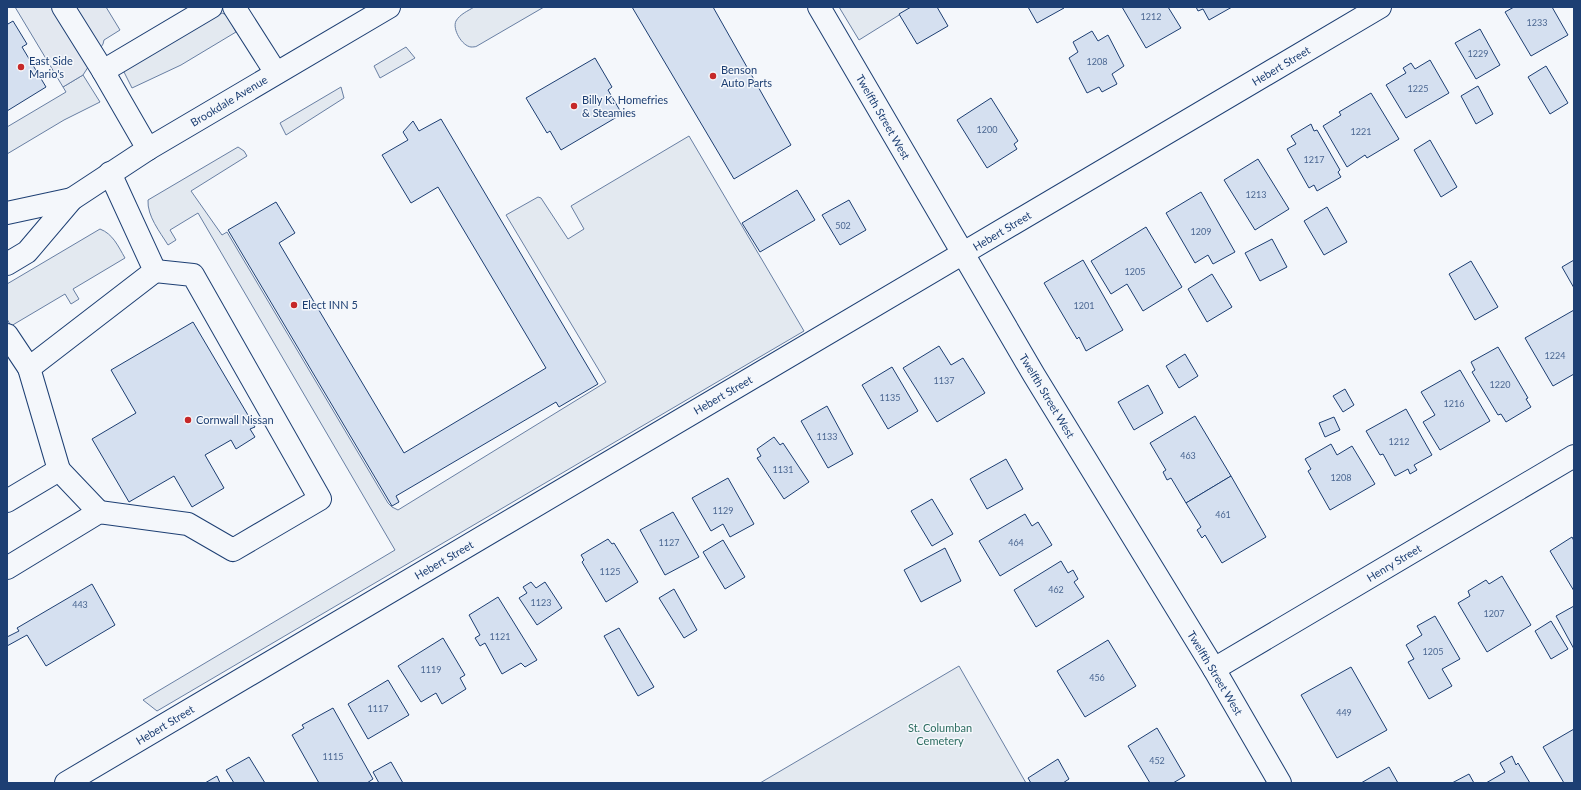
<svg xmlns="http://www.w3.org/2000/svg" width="1581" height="790" font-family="Lato,sans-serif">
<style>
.green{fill:#e3e9f0;stroke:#687fa3}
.parking{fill:#e3e8f0;stroke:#687fa3}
.building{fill:#d5e0f0;stroke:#1d3f73}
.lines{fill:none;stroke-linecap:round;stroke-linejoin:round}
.minor-casing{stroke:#1d3f73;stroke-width:24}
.major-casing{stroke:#1d3f73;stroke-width:24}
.minor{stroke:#f4f7fb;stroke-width:22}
.major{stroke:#f4f7fb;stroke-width:22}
.poi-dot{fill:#c62828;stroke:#f4f7fb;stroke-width:1.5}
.labels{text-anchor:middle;stroke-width:3;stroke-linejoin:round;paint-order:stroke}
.number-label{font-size:9px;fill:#4b6792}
.poi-label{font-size:11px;fill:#1d3f73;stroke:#f4f7fb;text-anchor:start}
.street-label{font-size:11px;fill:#1d3f73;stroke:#f4f7fb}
.park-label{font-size:11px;fill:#2c6c60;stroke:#f4f7fb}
</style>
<rect width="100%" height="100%" fill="#f4f7fb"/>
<g class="green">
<path d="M474 7H544L477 46C476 47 472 47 471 47 462 46 452 29 456 21 460 14 468 11 474 7Z"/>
<path d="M839 7H912L859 40Z"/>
<path d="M222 13 227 15 236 32 181 65 132 88 124 72 126 69Z"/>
<path d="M406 47 415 58 380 78 374 66Z"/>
<path d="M83 75 100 102 64 120 7 154V127L66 92 63 87Z"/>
<path d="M341 87 344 98 286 135 280 123Z"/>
<path d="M689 136 804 331 157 711 143 700 395 550 198 213 170 230 176 240 168 245C160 232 147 216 148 200L238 147 244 151 247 156 191 191 222 235 227 232 388 503 392 507 398 510 606 382 506 215 538 197 541 198 568 239 584 229 571 206Z"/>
<path d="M100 229C113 234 118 246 125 258L73 289 79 299 71 304 65 294 11 326 7 319V284Z"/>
<path d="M959 666 1026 783H760Z"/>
</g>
<path class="parking" d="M15 7H106L120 30 104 40 103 44 83 75 63 87Z"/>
<g class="building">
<path d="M632 7H713L791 145 734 179Z"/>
<path d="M911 7H937L948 26 917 44 899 14Z"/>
<path d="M1028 7H1063L1064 8 1037 23Z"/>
<path d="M1122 7H1168L1181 28 1146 48Z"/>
<path d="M1196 7H1232L1209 20 1203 9 1198 11Z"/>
<path d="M1514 7H1552L1568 35 1531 56 1505 12Z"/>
<path d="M13 21 27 44 22 47 46 87 7 111V22L8 24Z"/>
<path d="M1480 29 1500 65 1476 79 1455 43Z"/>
<path d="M1092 31 1098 41 1108 35 1124 66 1112 74 1117 84 1102 92 1099 87 1087 93 1069 58 1078 52 1073 42Z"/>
<path d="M595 58 612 87 608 90 622 114 561 150 550 131 547 133 526 98Z"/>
<path d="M1430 60 1449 93 1406 118 1386 85 1406 73 1403 68 1411 63 1415 69Z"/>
<path d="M1546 66 1568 103 1550 114 1528 77Z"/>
<path d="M1478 86 1493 114 1476 124 1461 96Z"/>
<path d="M1371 93 1399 139 1367 158 1365 155 1347 167 1323 126 1341 115 1339 112Z"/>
<path d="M991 98 1018 141 1014 144 1017 149 987 168 957 120Z"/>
<path d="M441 119 598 384 559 407 556 402 396 496 399 502 392 506 228 230 276 202 295 233 279 243 404 453 546 368 438 187 411 203 382 155 408 140 403 132 413 121 419 131Z"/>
<path d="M1311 124 1314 131 1317 130 1340 170 1338 172 1341 177 1317 191 1314 185 1309 188 1287 149 1296 144 1291 136Z"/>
<path d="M1430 140 1457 187 1441 197 1414 150Z"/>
<path d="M1258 159 1289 209 1255 230 1224 180Z"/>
<path d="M797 190 815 220 760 252 742 223Z"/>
<path d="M1201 192 1235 252 1213 264 1208 255 1195 263 1166 213Z"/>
<path d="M849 200 866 230 840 245 822 215Z"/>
<path d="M1327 207 1347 242 1324 255 1304 221Z"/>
<path d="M1146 227 1182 287 1143 311 1127 284 1111 294 1091 261Z"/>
<path d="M1272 239 1287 267 1260 281 1245 253Z"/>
<path d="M1083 260 1123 330 1086 351 1079 337 1077 339 1044 283Z"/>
<path d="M1574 260V288L1562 267Z"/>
<path d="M1471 261 1498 307 1475 320 1449 274Z"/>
<path d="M1212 274 1232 307 1207 322 1188 289Z"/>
<path d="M1574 310V374L1553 386 1525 338Z"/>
<path d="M193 322 255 427 250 429 255 437 236 449 231 440 205 455 224 488 192 507 174 476 129 502 92 439 136 413 111 370Z"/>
<path d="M939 346 951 365 963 358 985 393 937 422 903 368Z"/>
<path d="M1498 347 1528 398 1526 399 1531 407 1506 422 1501 414 1498 415 1472 372 1475 370 1471 362Z"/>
<path d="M1185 354 1198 376 1179 388 1166 366Z"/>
<path d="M892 367 918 411 888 429 862 385Z"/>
<path d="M1460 370 1490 421 1440 450 1423 422 1435 415 1421 392Z"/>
<path d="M1148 385 1163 413 1134 430 1118 402Z"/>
<path d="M1345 389 1354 405 1343 412 1333 396Z"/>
<path d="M827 406 853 454 828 468 801 421Z"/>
<path d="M1406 409 1432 455 1414 465 1417 470 1410 474 1408 469 1395 476 1383 454 1380 455 1366 431Z"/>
<path d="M1195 416 1231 476 1186 503 1171 478 1167 480 1163 472 1166 470 1150 443Z"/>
<path d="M1334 417 1340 430 1325 437 1319 423Z"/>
<path d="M774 437 780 445 783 443 809 482 784 499 757 458 761 456 757 449Z"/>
<path d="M1331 444 1337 455 1352 446 1375 484 1330 510 1308 471 1311 469 1305 459Z"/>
<path d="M1006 459 1023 489 987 509 970 479Z"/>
<path d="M1231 476 1266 537 1222 563 1205 535 1202 538 1197 530 1201 527 1186 503Z"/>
<path d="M728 478 754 524 730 537 723 524 711 531 692 498Z"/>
<path d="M932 499 953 534 932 546 911 511Z"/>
<path d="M673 512 699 557 665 575 640 530Z"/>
<path d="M1025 514 1032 526 1038 522 1052 545 1000 576 979 541Z"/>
<path d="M1572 537 1574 541V591L1550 551Z"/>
<path d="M608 539 612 544 614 543 638 582 606 602 582 562 584 560 581 555Z"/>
<path d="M723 540 745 577 725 589 703 552Z"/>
<path d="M945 548 961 581 921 602 904 570Z"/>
<path d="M1061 561 1068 573 1073 570 1078 579 1074 582 1084 597 1036 627 1014 590Z"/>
<path d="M1502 576 1531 625 1487 652 1458 603 1470 596 1468 591 1486 580 1489 584Z"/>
<path d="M531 582 536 588 545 582 562 608 537 625 519 598 527 593 523 587Z"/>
<path d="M92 584 115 625 46 666 27 635 7 646V637L19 631 17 628Z"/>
<path d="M674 589 697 630 684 638 659 598Z"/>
<path d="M498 597 537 660 525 667 521 663 502 674 485 643 480 646 475 638 480 635 469 615Z"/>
<path d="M1574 606V649L1556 616Z"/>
<path d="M1435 616 1460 659 1442 669 1452 686 1429 699 1408 662 1414 659 1406 645 1422 635 1417 626Z"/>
<path d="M1551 621 1568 649 1551 659 1535 631Z"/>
<path d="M619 628 654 687 638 696 604 636Z"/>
<path d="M443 638 465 675 460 678 466 689 442 704 436 693 421 702 398 666Z"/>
<path d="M1108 640 1136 686 1085 717 1057 671Z"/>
<path d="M1351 667 1387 730 1337 758 1301 695Z"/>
<path d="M388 680 409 715 368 739 348 704Z"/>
<path d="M333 708 373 779 367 783H319L292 735 304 728 302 725Z"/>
<path d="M1157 728 1185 776 1173 783H1150L1128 746Z"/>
<path d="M1574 729V783H1564L1543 747Z"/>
<path d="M1512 756 1516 765 1518 763 1530 783H1486L1505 772 1500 763Z"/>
<path d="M249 757 265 783H234L226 770Z"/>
<path d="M1058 759 1069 779 1063 783H1031L1028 778Z"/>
<path d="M391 762 403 783H379L373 772Z"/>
<path d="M1389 767 1398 783H1361Z"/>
<path d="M1469 774 1474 783H1452Z"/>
<path d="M217 776 220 783H205Z"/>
</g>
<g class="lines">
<defs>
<g id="minor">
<path d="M63 7 103 71"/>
<path d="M234 7 276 73"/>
<path d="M819 7 1034 375 1214 669 1280 783"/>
<path d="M148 149 103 71 211 7"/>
<path d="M7 335 29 368 155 271 110 173"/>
<path d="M59 470 99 512"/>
<path d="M7 501 59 470 29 368"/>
<path d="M7 568 99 512 188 524 233 550 320 499 193 275 155 271"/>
<path d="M1214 669 1574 456"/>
<path d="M66 783 1380 7"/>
</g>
<g id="major">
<path d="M7 213 72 199"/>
<path d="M7 264 27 252 72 199 148 149 389 7"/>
</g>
</defs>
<use href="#minor" class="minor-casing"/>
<use href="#major" class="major-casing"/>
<use href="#minor" class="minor"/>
<use href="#major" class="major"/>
</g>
<g class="poi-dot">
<circle cx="21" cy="67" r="4"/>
<circle cx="713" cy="76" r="4"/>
<circle cx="574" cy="106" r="4"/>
<circle cx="294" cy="305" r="4"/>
<circle cx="188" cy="420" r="4"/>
</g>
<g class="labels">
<g class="number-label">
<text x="1151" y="20">1212</text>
<text x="1537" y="26">1233</text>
<text x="1478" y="57">1229</text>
<text x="1097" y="65">1208</text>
<text x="1418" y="92">1225</text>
<text x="987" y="133">1200</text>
<text x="1361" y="135">1221</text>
<text x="1314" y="163">1217</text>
<text x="1256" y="198">1213</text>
<text x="843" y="229">502</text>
<text x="1201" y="235">1209</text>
<text x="1135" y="275">1205</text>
<text x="1084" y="309">1201</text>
<text x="1555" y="359">1224</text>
<text x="944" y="384">1137</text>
<text x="1500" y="388">1220</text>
<text x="890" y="401">1135</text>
<text x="1454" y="407">1216</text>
<text x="827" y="440">1133</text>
<text x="1399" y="445">1212</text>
<text x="1188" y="459">463</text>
<text x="783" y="473">1131</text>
<text x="1341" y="481">1208</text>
<text x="723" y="514">1129</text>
<text x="1223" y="518">461</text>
<text x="669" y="546">1127</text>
<text x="1016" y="546">464</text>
<text x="610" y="575">1125</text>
<text x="1056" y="593">462</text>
<text x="541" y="606">1123</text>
<text x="80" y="608">443</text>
<text x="1494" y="617">1207</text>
<text x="500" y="640">1121</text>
<text x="1433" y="655">1205</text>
<text x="431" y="673">1119</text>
<text x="1097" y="681">456</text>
<text x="378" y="712">1117</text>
<text x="1344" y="716">449</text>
<text x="333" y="760">1115</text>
<text x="1157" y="764">452</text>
</g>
<g class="poi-label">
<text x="29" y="65">East Side<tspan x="29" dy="13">Mario's</tspan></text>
<text x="721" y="74">Benson<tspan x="721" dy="13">Auto Parts</tspan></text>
<text x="582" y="104">Billy K. Homefries<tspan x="582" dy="13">&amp; Steamies</tspan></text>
<text x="302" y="309">Elect INN 5</text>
<text x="196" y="424">Cornwall Nissan</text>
</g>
<g class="street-label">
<text transform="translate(1281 66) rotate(-31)" y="4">Hebert Street</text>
<text transform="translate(229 101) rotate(-31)" y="4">Brookdale Avenue</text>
<text transform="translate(883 117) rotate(60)" y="4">Twelfth Street West</text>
<text transform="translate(1002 231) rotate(-31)" y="4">Hebert Street</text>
<text transform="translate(723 395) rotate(-30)" y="4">Hebert Street</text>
<text transform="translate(1047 396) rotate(59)" y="4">Twelfth Street West</text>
<text transform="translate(444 560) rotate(-30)" y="4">Hebert Street</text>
<text transform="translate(1394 563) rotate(-31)" y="4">Henry Street</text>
<text transform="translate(1215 673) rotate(59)" y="4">Twelfth Street West</text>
<text transform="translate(165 725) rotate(-31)" y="4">Hebert Street</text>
</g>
<g class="park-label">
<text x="940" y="732">St. Columban<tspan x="940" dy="13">Cemetery</tspan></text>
</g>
</g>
<rect width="1581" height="790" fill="none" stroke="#1d3f73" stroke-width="16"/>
</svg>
